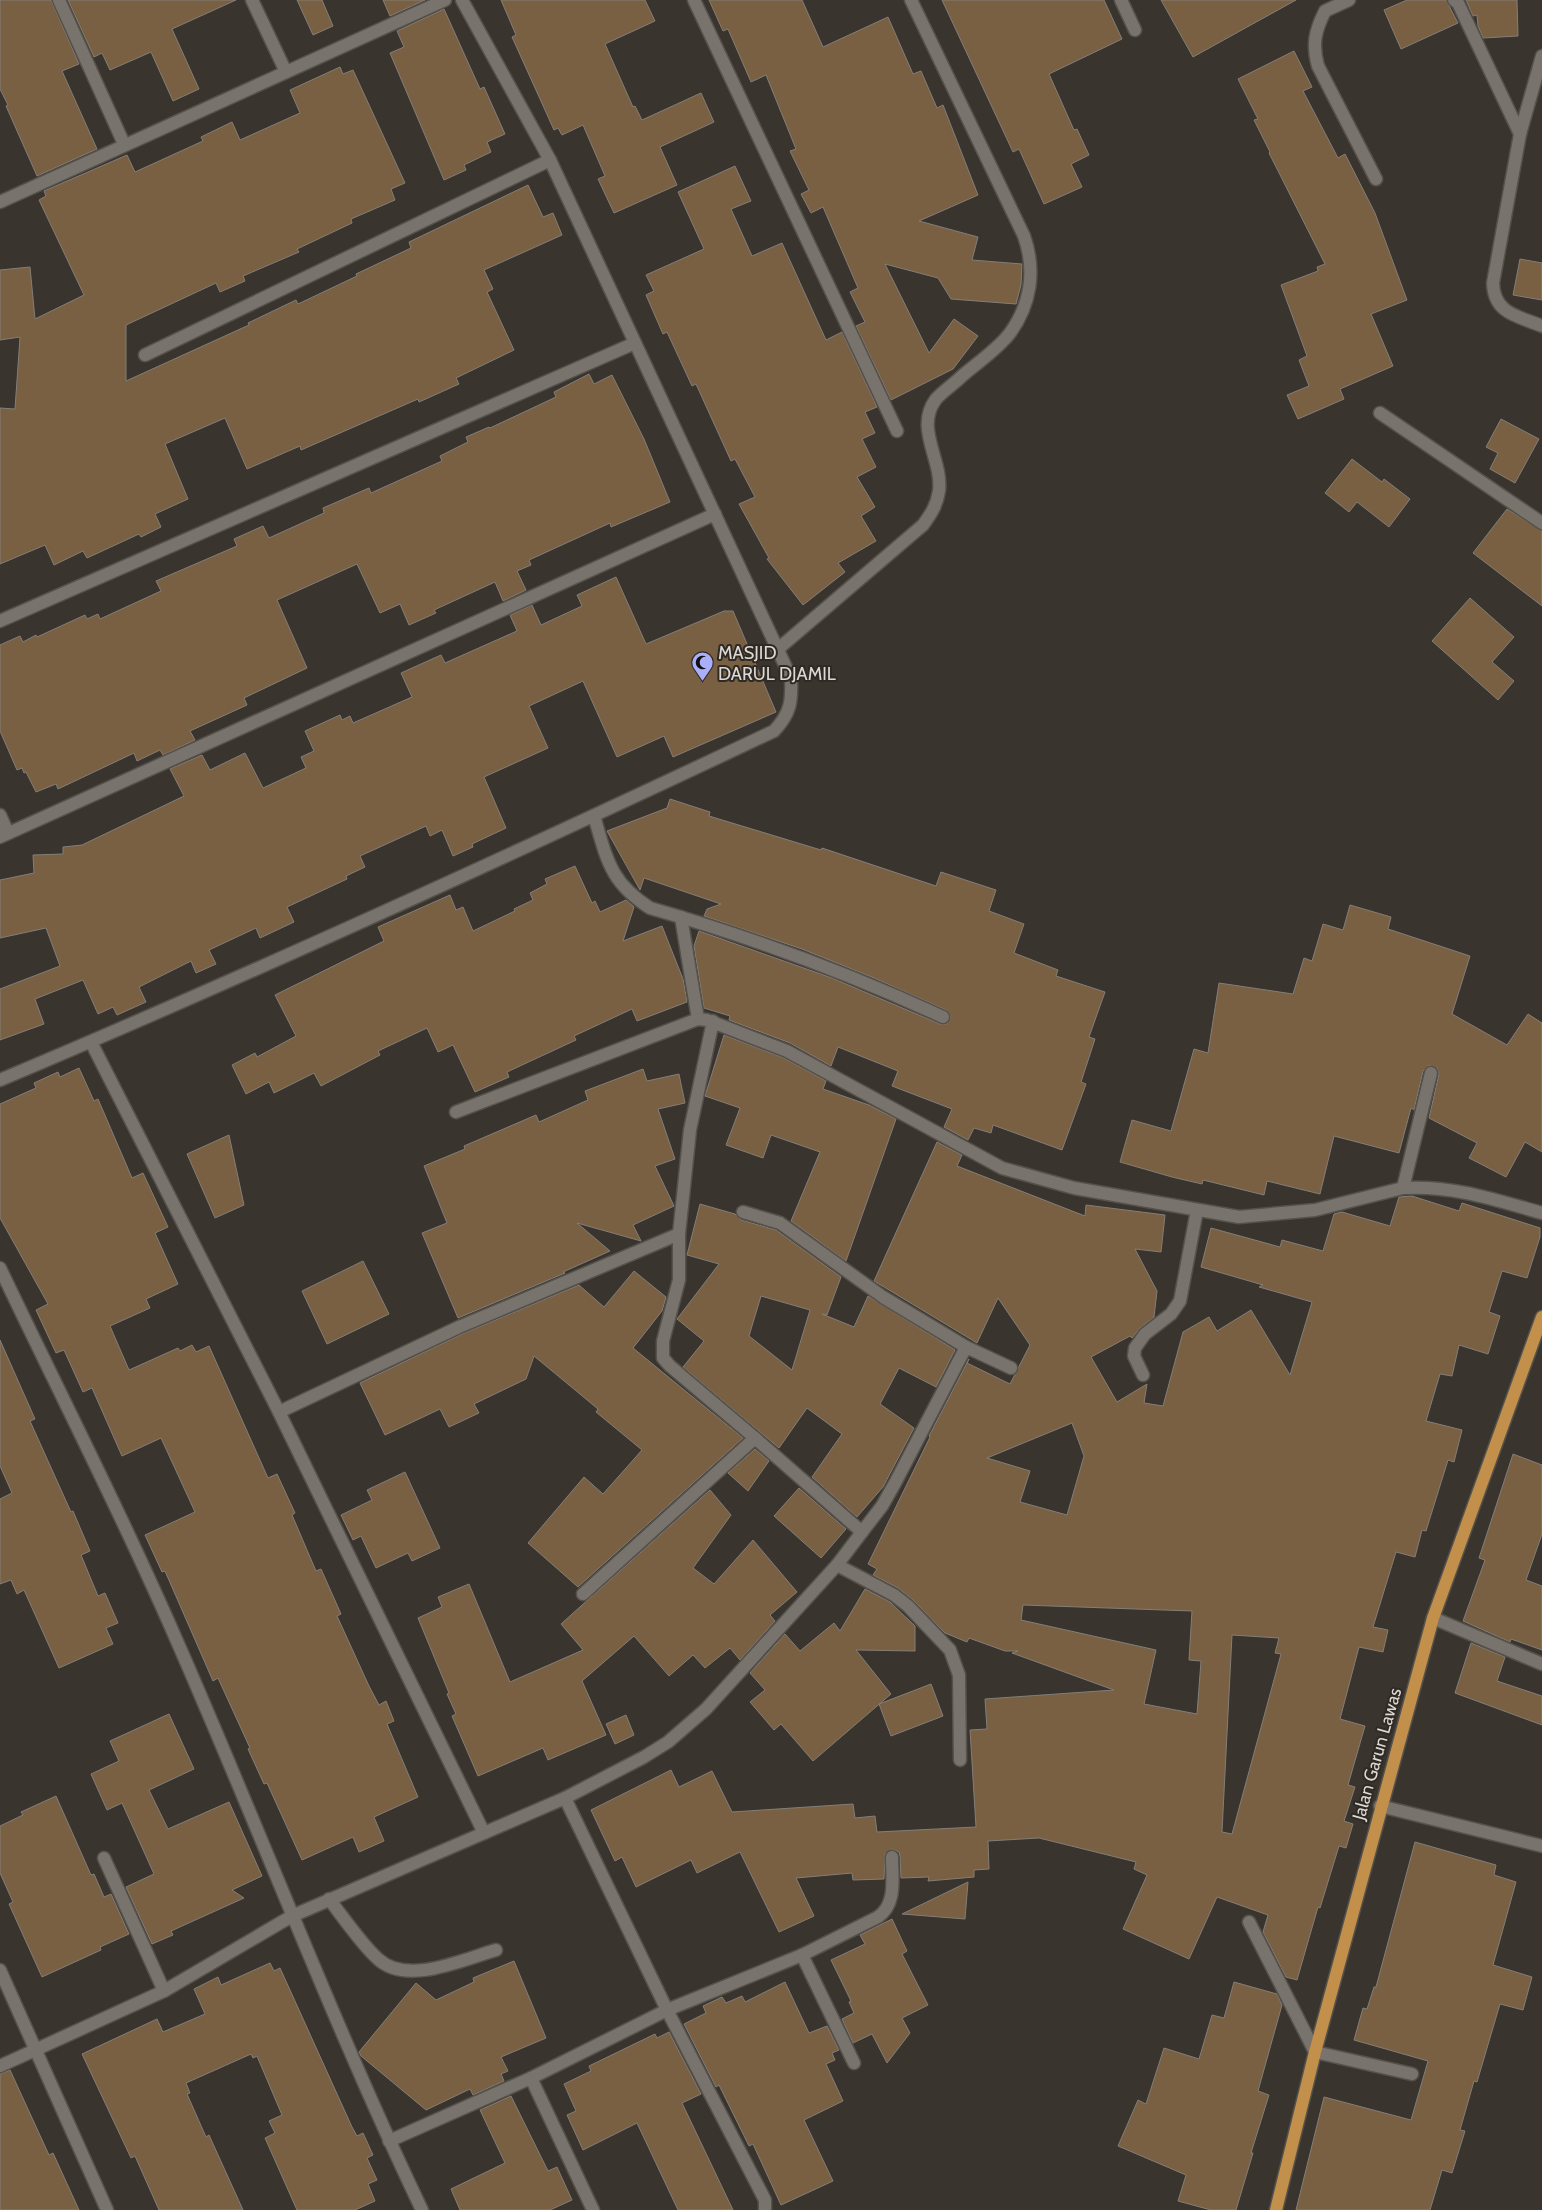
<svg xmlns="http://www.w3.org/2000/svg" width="1542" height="2210" font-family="Cabin,sans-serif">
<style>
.building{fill:#796043;stroke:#847e78;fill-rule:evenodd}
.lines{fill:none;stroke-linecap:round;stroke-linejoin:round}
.minor-casing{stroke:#55514b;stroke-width:15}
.major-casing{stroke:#55514b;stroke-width:15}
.minor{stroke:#79736d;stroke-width:12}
.major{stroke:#c2904b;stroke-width:12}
.labels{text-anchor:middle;stroke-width:4;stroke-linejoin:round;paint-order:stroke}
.poi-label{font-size:18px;fill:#dcd8d5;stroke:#2f2a24;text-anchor:start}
.street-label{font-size:18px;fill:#dcd8d5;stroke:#2f2a24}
</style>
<rect width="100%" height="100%" fill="#39342e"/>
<g class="building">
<path d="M0 0H51L79 64 62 71 97 149 37 176 6 106 8 105 0 89Z"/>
<path d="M68 0H236L172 29 199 89 173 101 151 52 110 70 102 53 94 57Z"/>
<path d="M297 0H322L333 26 313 35Z"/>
<path d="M383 0H425L390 16Z"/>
<path d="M501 0H645L655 21 605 44 633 107 635 106 642 120 701 93 714 122 660 147 677 185 614 213 598 179 605 176 583 125 562 135 558 128 554 130 512 37 516 35Z"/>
<path d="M709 0H802L823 47 888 17 913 74 921 71 937 108 943 105 978 195 919 221 978 237 972 260 1022 264 1021 285 1016 304 951 299 938 278 885 264 929 353 954 319 978 336 953 369 891 400 856 326 865 322 850 292 858 288 823 207 811 213 801 194 809 190 790 151 796 149 766 75 751 82 728 29 723 31Z"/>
<path d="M942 0H1104L1122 39 1049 74 1074 130 1077 129 1089 155 1071 164 1082 187 1044 204 1019 149 1013 152Z"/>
<path d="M1161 0H1296L1193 57Z"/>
<path d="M1407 0H1446L1458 23 1401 49 1384 10Z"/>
<path d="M1466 0H1517L1518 36 1483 38 1478 26 1477 15 1473 16Z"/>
<path d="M444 9 480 89 484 87 505 134 487 142 491 152 464 165 466 170 444 180 390 53 404 47 397 31Z"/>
<path d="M1294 51 1312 87 1303 91 1338 158 1345 154 1375 213 1407 300 1371 314 1393 366 1340 389 1344 399 1298 419 1287 395 1309 386 1299 360 1307 356 1281 285 1318 271 1317 267 1325 264 1269 153 1270 152 1254 120 1258 119 1238 79Z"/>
<path d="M340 67 343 74 353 70 405 183 391 189 395 200 351 219 352 223 297 249 299 252 243 276 245 281 220 292 216 283 126 325V381L249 325 248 323 296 300 298 304 357 276 356 274 411 248 409 242 528 185 543 217 553 213 562 235 484 270 493 289 487 292 514 350 456 378 459 384 419 402 418 399 301 450 300 446 247 469 225 418 165 444 188 499 155 514 161 527 141 537 139 534 87 558 83 551 54 565 45 545 0 564V408L15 409 20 337 0 340V270L30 267 35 319 84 295 39 200 46 196 44 191 127 155 135 172 203 141 201 137 232 122 240 140 300 113 290 90Z"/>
<path d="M735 166 751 201 731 209 752 256 782 243 826 340 842 332 877 407 865 412 875 433 862 439 876 467 857 477 875 507 861 516 876 541 838 563 845 572 803 605 767 559 769 558 739 504 755 497 735 459 731 461 696 384 692 386 667 332 663 334 646 295 654 291 646 275 704 249 678 192Z"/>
<path d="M1520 259 1542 263V300L1513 295Z"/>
<path d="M589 374 594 384 612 375 644 439 670 502 611 527 610 523 529 560 531 565 517 571 526 590 503 601 495 582 434 610 436 613 409 625 400 604 380 613 357 564 277 600 307 668 244 698 247 705 190 731 195 740 163 755 160 750 137 761 134 753 58 789 56 784 36 792 26 772 24 773 22 768 17 770 0 731V645L20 636 23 642 36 635 37 637 85 615 87 619 98 614 100 619 161 591 156 581 237 546 234 539 263 526 269 538 324 513 323 508 369 488 371 493 442 461 440 456 468 442 466 437 489 427 490 428 556 397 554 392Z"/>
<path d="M1501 419 1539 439 1515 483 1490 469 1498 453 1486 447Z"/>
<path d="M1352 459 1382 482 1384 479 1410 499 1389 527 1357 502 1349 512 1325 493Z"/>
<path d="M1507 509 1542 531V606L1473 553Z"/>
<path d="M616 577 646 644 724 611H733L776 712 673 757 664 736 617 757 583 681 529 706 548 748 484 777 506 828 472 844 473 847 453 856 442 830 430 836 426 826 360 856 365 867 346 876 347 879 287 907 294 922 260 938 256 928 209 950 216 964 196 973 191 961 139 987 146 1002 117 1015 113 1007 98 1014 83 980 35 999 44 1024 0 1040V989L60 966 46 928 0 938V880L34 873 33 855 63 854V847L82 845 184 796 170 769 202 755 210 770 245 753 263 788 306 768 301 757 314 751 305 731 340 715 342 720 350 716 353 723 412 697 401 673 441 655 445 663 517 631 510 615 532 605 541 625 582 606 577 595Z"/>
<path d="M1470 598 1514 637 1492 662 1514 681 1498 700 1432 641Z"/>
<path d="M670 799 710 812 709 816 821 850 822 848 936 886 941 872 996 890 989 911 1024 924 1014 953 1058 970 1056 976 1105 992 1089 1037 1095 1039 1081 1082 1086 1084 1062 1150 993 1125 991 1133 974 1128 968 1140 944 1127 952 1109 892 1086 898 1071 838 1047 831 1066 790 1043 729 1020 730 1016 704 1008 694 946 699 931 832 978 940 1024H947L951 1017 946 1010 874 978 802 949 704 916 707 909 721 904 644 878 640 890 607 831 667 808Z"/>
<path d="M575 866 592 903 595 901 600 912 626 900 634 907 623 941 662 926 683 979 687 1002 637 1021 632 1009 574 1036 576 1040 507 1072 509 1077 475 1092 453 1045 438 1052 427 1028 378 1051 380 1055 321 1086 314 1073 274 1093 269 1082 246 1094 232 1065 255 1053 257 1057 296 1036 275 995 384 941 378 927 450 895 456 910 463 907 473 931 515 911 514 909 533 900 530 893 547 884 545 879Z"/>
<path d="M1350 905 1391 917 1388 929 1470 956 1452 1014 1507 1045 1528 1014 1542 1023V1152L1525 1142 1506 1177 1469 1158 1477 1143 1429 1118 1439 1074 1437 1068 1429 1065 1423 1071 1414 1110 1411 1108 1399 1153 1334 1136 1320 1194 1267 1181 1264 1195 1203 1180 1202 1184 1172 1177 1120 1162 1132 1120 1171 1131 1194 1049 1208 1053 1219 983 1293 994 1304 958 1312 961 1323 924 1343 930Z"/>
<path d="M724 1035 784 1058 826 1081 823 1089 869 1105 896 1119 846 1261 791 1221 820 1152 771 1135 763 1158 726 1145 740 1108 705 1096Z"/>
<path d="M79 1068 94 1101 98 1099 132 1178 143 1173 168 1227 155 1233 178 1284 146 1299 150 1308 110 1326 129 1370 178 1348 180 1351 192 1345 196 1352 209 1346 268 1478 277 1474 295 1513 292 1515 316 1571 321 1569 341 1614 337 1616 369 1686 379 1705 386 1701 394 1721 387 1724 418 1797 374 1817 384 1841 359 1852 353 1837 302 1860 267 1783 264 1784 248 1749 250 1748 218 1678 213 1681 165 1571 162 1572 145 1535 195 1512 161 1438 122 1456 92 1388 83 1392 64 1350 56 1353 36 1310 48 1304 0 1218V1104L36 1088 34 1083 58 1072 60 1077Z"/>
<path d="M643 1069 647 1081 679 1074 681 1084 685 1103 658 1109 675 1159 655 1166 674 1206 633 1225 641 1241 577 1223 610 1251 563 1272 565 1273 458 1318 422 1233 447 1223 424 1166 465 1149 464 1146 536 1115 539 1122 588 1100 585 1091Z"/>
<path d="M229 1135 244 1205 215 1218 187 1154Z"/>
<path d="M937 1142 962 1155 957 1166 1085 1216 1086 1205 1165 1215 1161 1252 1135 1249 1157 1291 1154 1317 1140 1328 1132 1338 1130 1336 1091 1357 1117 1402 1147 1384 1144 1403 1163 1406 1183 1332 1209 1317 1217 1331 1251 1310 1290 1375 1312 1302 1259 1287 1263 1285 1201 1267 1211 1228 1280 1247 1282 1240 1323 1251 1334 1214 1342 1212 1390 1226 1399 1197 1412 1196 1459 1211 1462 1203 1540 1228V1237L1527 1278 1502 1271 1489 1312 1500 1316 1488 1354 1459 1345 1452 1376 1440 1374 1426 1421 1462 1430 1454 1462 1448 1460 1426 1531 1422 1530 1415 1557 1396 1552 1373 1627 1388 1630 1383 1652 1359 1647 1340 1719 1365 1726 1348 1785 1355 1787 1344 1821 1353 1824 1346 1848 1339 1846 1320 1908 1318 1907 1297 1980 1286 1977 1263 1932 1268 1915 1217 1897 1189 1959 1123 1929 1147 1875 1134 1869 1136 1862 1039 1838 988 1841 989 1869 974 1870V1877L928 1881 929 1877 901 1878 900 1856 899 1852 892 1849 885 1854 884 1879 853 1880 852 1873 796 1878 814 1916 779 1932 740 1852 697 1873 691 1860 636 1887 622 1857 615 1861 591 1810 671 1770 679 1787 712 1771 732 1812 853 1804 855 1818 875 1816 877 1832 976 1827 970 1730 987 1729 985 1699 1114 1690 1012 1653 1018 1651H1005L969 1638 967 1642 945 1633 913 1600 898 1588 873 1575 877 1569 868 1564 930 1437 929 1436 969 1359 967 1363 1010 1384 1030 1345 998 1298 977 1343 874 1281ZM1072 1423 1084 1456 1067 1515 1020 1502 1030 1471 987 1458ZM1023 1605 1192 1611 1189 1660 1201 1661 1197 1714 1144 1704 1156 1650 1021 1620ZM1232 1635 1279 1638 1275 1653 1281 1654 1232 1834 1222 1832Z"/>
<path d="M700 1204 735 1214 741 1220 776 1230 841 1277 827 1315 822 1314 854 1327 868 1296 955 1350 936 1387 899 1368 880 1404 914 1428 883 1487 857 1517 812 1477 842 1434 807 1408 779 1448 683 1367 704 1341 677 1319 719 1264 687 1255ZM761 1296 810 1310 792 1370 749 1336Z"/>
<path d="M363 1261 389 1314 327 1344 302 1291Z"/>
<path d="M634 1271 666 1297 662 1311 633 1348 743 1438 578 1587 528 1543 584 1477 603 1494 642 1450 596 1412 598 1409 534 1356 526 1379 474 1404 479 1413 449 1427 440 1409 385 1435 360 1383 462 1334 579 1285 604 1307Z"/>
<path d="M0 1340 35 1419 30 1421 71 1512 73 1511 90 1551 81 1555 98 1596 105 1593 118 1623 106 1628 113 1644 59 1668 24 1590 17 1594 11 1580 0 1584V1499L12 1493 0 1466Z"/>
<path d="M755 1449 769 1461 748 1491 728 1473Z"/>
<path d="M1513 1454 1542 1465V1534L1526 1580 1542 1586V1650L1511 1639 1510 1642 1463 1621 1485 1560 1479 1558Z"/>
<path d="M405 1472 440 1548 412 1561 408 1553 376 1568 361 1536 353 1540 341 1515 372 1500 367 1490Z"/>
<path d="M799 1488 846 1529 821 1558 774 1516Z"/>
<path d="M710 1490 731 1515 693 1568 714 1584 753 1540 797 1592 770 1615 775 1621 740 1660 730 1648 705 1668 693 1655 669 1676 634 1636 582 1681 606 1735 548 1760 543 1748 478 1776 452 1716 456 1714 447 1694 449 1693 418 1618 442 1607 438 1597 469 1584 510 1682 583 1650 561 1624Z"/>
<path d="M865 1589 890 1602 915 1626V1651L856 1650 891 1694 813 1761 781 1724 774 1730 750 1702 765 1690 750 1673 785 1634 800 1651 834 1623 840 1631Z"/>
<path d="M1471 1643 1505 1657 1497 1681 1542 1696V1725L1455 1693Z"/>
<path d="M931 1684 943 1716 891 1736 879 1704Z"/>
<path d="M169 1714 194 1769 149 1790 168 1829 229 1802 262 1876 232 1890 244 1898 171 1931 173 1935 152 1944 126 1887 154 1874 122 1803 107 1810 91 1774 119 1761 110 1741Z"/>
<path d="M626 1715 634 1735 615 1744 606 1724Z"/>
<path d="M56 1796 91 1875 94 1874 104 1897 111 1894 129 1934 100 1947 101 1950 42 1977 9 1904 13 1902 0 1873V1826L23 1815 21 1812Z"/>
<path d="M1415 1842 1496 1865 1494 1875 1516 1882 1493 1965 1532 1977 1523 2010 1500 2004 1477 2082 1474 2081 1460 2130 1465 2131 1452 2173 1442 2170 1430 2210H1296L1324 2097 1411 2120 1428 2061 1354 2040 1363 2008 1367 2009 1374 1987H1376Z"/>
<path d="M968 1882 965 1919 902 1914Z"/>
<path d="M892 1919 907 1951 902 1954 928 2005 902 2018 910 2033 887 2063 872 2034 853 2043 842 2019 854 2013 849 2002 851 2001 831 1960 865 1944 860 1935Z"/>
<path d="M514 1961 546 2038 501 2057 508 2071 501 2074 504 2081 473 2095 470 2089 426 2110 361 2056 359 2052 416 1983 436 2000 474 1982 473 1978Z"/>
<path d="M270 1963 274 1971 280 1968 352 2127 357 2136 363 2133 373 2155 367 2158 377 2180 368 2184 375 2201 355 2210H297L265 2138 275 2133 269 2121 282 2115 257 2056 253 2058 251 2054 186 2083 190 2093 187 2094 206 2137 209 2135 243 2210H159L135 2156 131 2158 82 2054 157 2019 163 2032 205 2014 194 1989 218 1977 221 1985Z"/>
<path d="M785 1982 809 2033 827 2026 839 2050 832 2053 835 2060 826 2064 843 2101 804 2120 833 2181 781 2205 753 2144 749 2146 719 2085 716 2087 684 2024 706 2013 703 2006 722 1997 726 2003 742 1996 745 2002Z"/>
<path d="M1234 1982 1277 1994 1282 2005 1258 2091 1269 2095 1251 2153H1253L1236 2210H1211L1178 2201 1186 2175 1118 2146 1138 2100 1146 2104 1164 2048 1199 2059 1212 2015 1224 2018Z"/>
<path d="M669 2032 701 2094 682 2103 733 2210H678L637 2123 583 2150 567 2115 576 2111 564 2084 591 2071 589 2066 655 2034 657 2038Z"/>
<path d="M10 2070 49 2155 53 2153 79 2210H0V2074Z"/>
<path d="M511 2096 548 2171 557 2167 572 2200 550 2210H460L451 2189 505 2163 480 2110Z"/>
</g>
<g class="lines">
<defs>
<g id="minor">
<path d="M59 0 124 144"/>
<path d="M252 0 286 72"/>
<path d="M694 0 897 431"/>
<path d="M1121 0 1135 30"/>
<path d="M1349 0 1325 11C1315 31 1312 44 1318 66L1376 179"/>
<path d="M1454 0 1458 3 1520 134"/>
<path d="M1542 56 1520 134 1493 283C1494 314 1518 316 1542 326"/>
<path d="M0 202 445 0"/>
<path d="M145 355 550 160"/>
<path d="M1380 413 1542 523"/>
<path d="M0 621 635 343"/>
<path d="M778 649 923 525C931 514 937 505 939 491 943 460 914 428 936 399 943 391 954 384 962 376 977 363 998 349 1010 333 1031 304 1036 270 1024 236L911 0"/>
<path d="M0 815 8 833"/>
<path d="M594 816C607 860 610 882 650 908 751 937 848 973 943 1017"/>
<path d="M0 837 715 514"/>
<path d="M681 917 698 1019"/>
<path d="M713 1021 690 1130 679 1234V1280L663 1341V1358L670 1366 755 1438"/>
<path d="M91 1042 279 1412 484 1833"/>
<path d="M0 1080C261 970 518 852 774 731 791 713 792 701 791 678L550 160 462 0"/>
<path d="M456 1112 698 1019 707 1020 787 1051 1002 1168 1074 1188 1239 1217 1315 1210 1403 1188C1452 1185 1496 1200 1542 1213"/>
<path d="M1403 1188 1431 1073"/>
<path d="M743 1212 780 1223 883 1297 966 1347"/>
<path d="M0 1268C60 1394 124 1519 180 1648 262 1835 334 2026 422 2210"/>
<path d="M1143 1375 1134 1356 1135 1348 1145 1334 1171 1314 1180 1301 1197 1210"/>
<path d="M279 1412 459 1327 679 1234"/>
<path d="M837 1565 894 1595 908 1606 950 1650 959 1675 960 1760"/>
<path d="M583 1594 755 1438 862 1532"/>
<path d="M1433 1618 1542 1664"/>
<path d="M565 1798 667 2010 765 2200V2210"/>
<path d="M1380 1806 1542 1846"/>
<path d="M104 1858 164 1991"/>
<path d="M329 1899C343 1917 362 1945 378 1959 407 1986 464 1959 496 1950"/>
<path d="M1249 1922 1315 2052 1412 2074"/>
<path d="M802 1955 854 2063"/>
<path d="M0 1970 107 2210"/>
<path d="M0 2066 164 1991 292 1916 565 1798 644 1757 668 1742 706 1709 837 1565 862 1532 882 1506 895 1483 966 1347 1011 1368"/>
<path d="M531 2078 593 2210"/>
<path d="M389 2141 531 2078 667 2010 802 1955 878 1917C897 1904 892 1878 892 1857"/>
</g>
<path id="major" d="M1276 2210 1315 2052 1433 1618 1542 1317"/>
</defs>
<use href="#minor" class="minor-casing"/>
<use href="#major" class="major-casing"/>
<use href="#minor" class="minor"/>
<use href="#major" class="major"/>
</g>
<defs>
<symbol id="mosque-pin" viewBox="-11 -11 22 30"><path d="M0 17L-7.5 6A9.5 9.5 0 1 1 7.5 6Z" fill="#aaaffb" stroke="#2f2a24"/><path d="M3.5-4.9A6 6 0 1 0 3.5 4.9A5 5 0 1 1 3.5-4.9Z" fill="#111"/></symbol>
</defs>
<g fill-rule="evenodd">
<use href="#mosque-pin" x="690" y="650" width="25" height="34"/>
</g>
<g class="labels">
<g class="poi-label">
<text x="718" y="659">MASJID<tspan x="718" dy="21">DARUL DJAMIL</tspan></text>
</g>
<g class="street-label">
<text transform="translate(1377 1754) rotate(-74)" y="6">Jalan Garun Lawas</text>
</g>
</g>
</svg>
